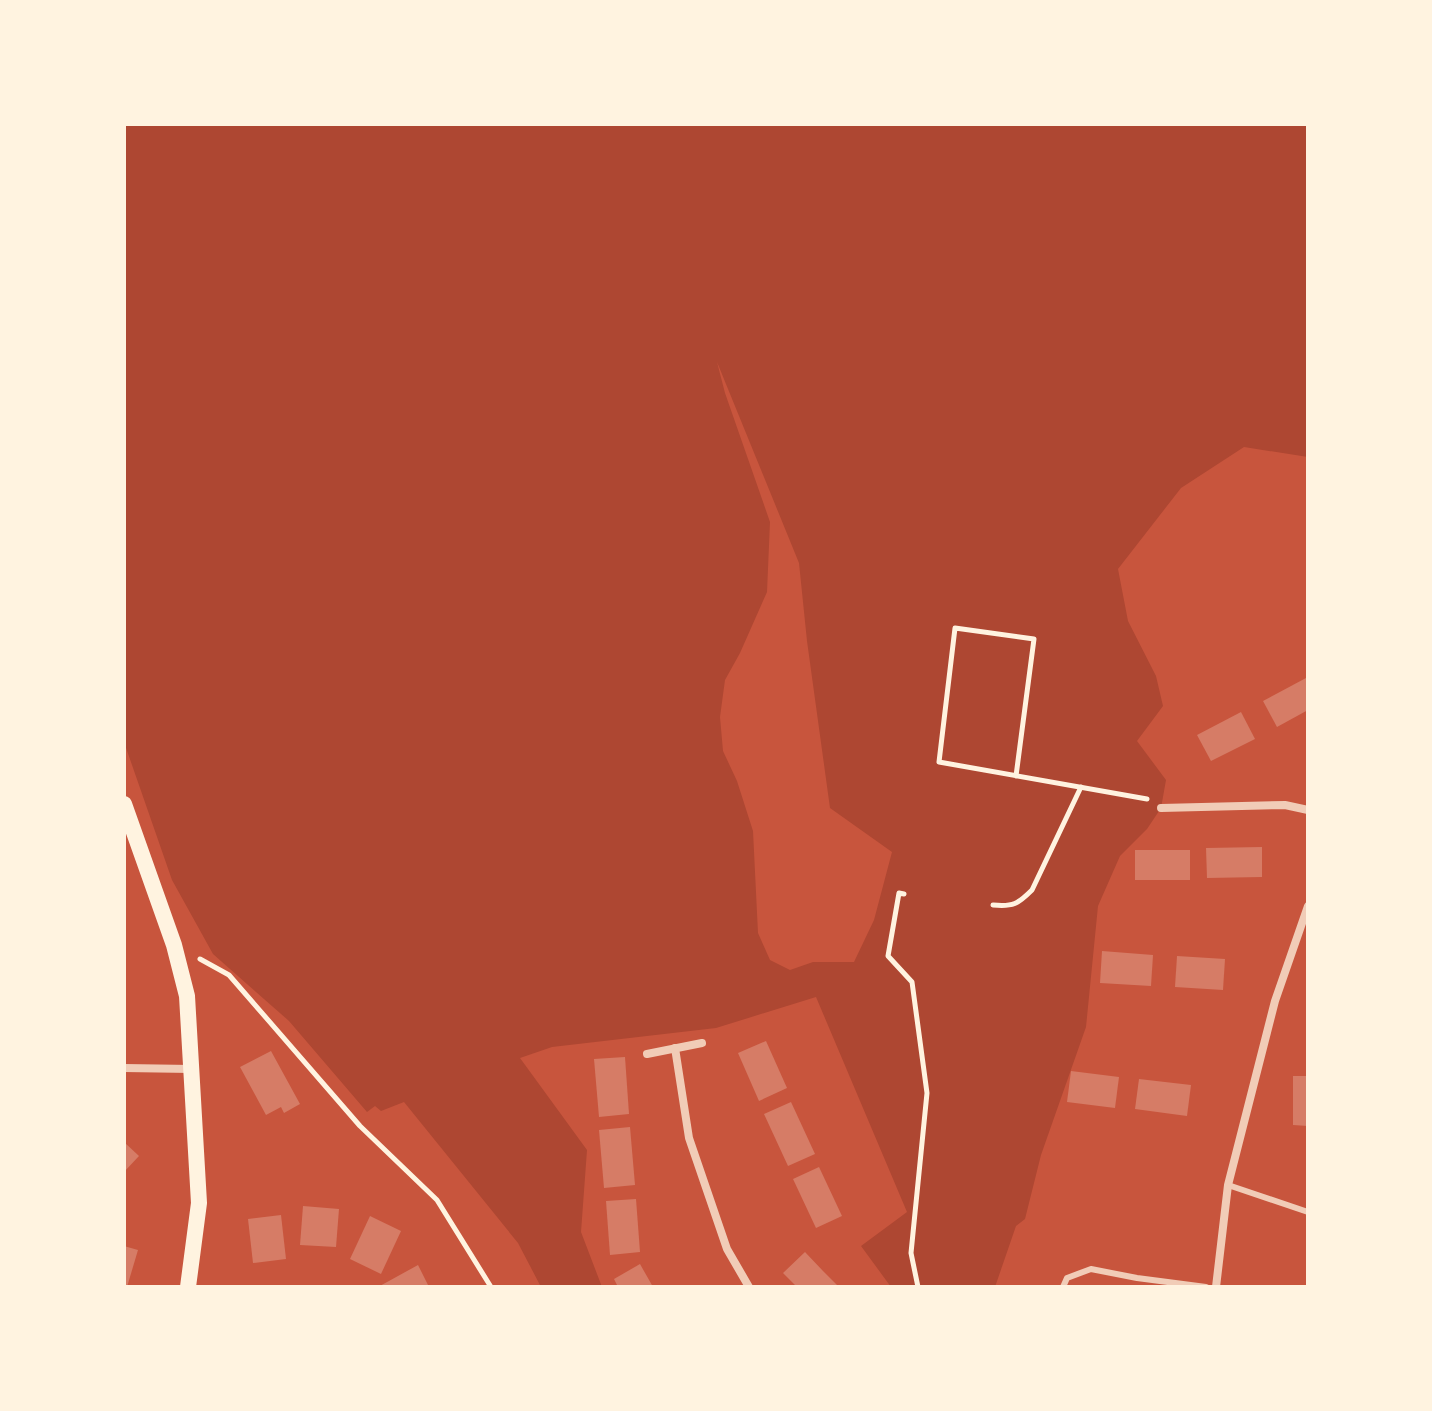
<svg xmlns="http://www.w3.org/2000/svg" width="1432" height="1411" font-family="'Space Grotesk',sans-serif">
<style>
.green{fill:#ae4732;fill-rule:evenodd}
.building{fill:#d67c66}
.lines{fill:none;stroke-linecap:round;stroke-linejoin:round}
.path{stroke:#fff3e0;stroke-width:5}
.service{stroke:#f1ccb7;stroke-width:6}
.minor{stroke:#f1ccb7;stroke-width:8}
.secondary{stroke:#fff3e0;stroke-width:16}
</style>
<rect width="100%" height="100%" fill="#c8553d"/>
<path class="green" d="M124 124H1308V457L1244 447 1181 488 1118 569 1128 621 1156 676 1163 706 1137 741 1166 780 1161 808 1147 829 1120 856 1098 906 1086 1027 1041 1155 1025 1219 1016 1226 995 1287H891L861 1246 907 1212 816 997 716 1028 552 1047 520 1058 587 1150 581 1232 602 1287H541L518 1243 404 1102 381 1111 375 1106 367 1112 289 1021 213 954 172 880 124 742ZM717 362 799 563 807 641 830 808 892 852 874 920 854 962H813L790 970 770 960 758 933 753 831 737 781 723 751 720 717 725 680 740 653 767 592 770 522 725 393Z"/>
<g class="building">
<path d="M1306 678 1308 710 1277 727 1263 701Z"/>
<path d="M1241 712 1255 739 1211 761 1197 735Z"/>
<path d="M1262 847V877L1207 878 1206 848Z"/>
<rect x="1135" y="850" width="55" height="30"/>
<path d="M1102 951 1153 955 1151 986 1100 983Z"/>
<path d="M1177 956 1225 959 1223 990 1175 987Z"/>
<path d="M766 1041 787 1088 759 1101 738 1053Z"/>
<path d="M271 1051 300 1104 284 1113 281 1107 266 1115 240 1067Z"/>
<path d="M625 1057 629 1114 599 1117 594 1059Z"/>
<path d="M1071 1071 1119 1077 1115 1108 1067 1102Z"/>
<path d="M1293 1076H1308V1126L1293 1125Z"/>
<path d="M1139 1079 1191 1085 1187 1116 1135 1109Z"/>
<path d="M791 1102 815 1154 788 1166 764 1114Z"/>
<path d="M630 1127 635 1185 604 1188 599 1130Z"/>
<path d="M124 1142 139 1156 124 1172Z"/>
<path d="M819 1167 842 1216 816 1228 793 1179Z"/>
<path d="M636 1199 640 1252 610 1255 606 1201Z"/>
<path d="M303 1206 339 1209 336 1247 300 1245Z"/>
<path d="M281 1215 286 1259 253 1263 248 1219Z"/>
<path d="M370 1216 401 1231 381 1274 350 1259Z"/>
<path d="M124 1246 138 1250 127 1287H124Z"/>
<path d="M805 1252 823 1271 839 1287H797L783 1273Z"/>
<path d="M640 1264 653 1287H618L614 1279Z"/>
<path d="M418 1265 429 1287H378Z"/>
</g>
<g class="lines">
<g class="path">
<path d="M1016 776 1034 639 955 628 939 762 1147 799"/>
<path d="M904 894 899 893 888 956 912 982 927 1093 911 1253 918 1287"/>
<path d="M993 905C1013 907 1018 904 1032 890L1081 787"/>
<path d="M200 959 229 975 360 1126 437 1200 491 1287"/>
</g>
<g class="service">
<path d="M1228 1185 1308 1212"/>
<path d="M1063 1287 1067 1278 1091 1269 1137 1278 1206 1287"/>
</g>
<g class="minor">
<path d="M1161 808 1285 805 1308 810"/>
<path d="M675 1048 689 1138 727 1249 749 1287"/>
<path d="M647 1054 702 1043"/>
<path d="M124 1068 192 1069"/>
<path d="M1216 1287 1228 1185 1275 1001 1308 906"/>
</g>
<path class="secondary" d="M124 804 174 945 187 996 199 1203 188 1287"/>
</g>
<rect width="1432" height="1411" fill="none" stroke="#fff3e0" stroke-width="252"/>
</svg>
